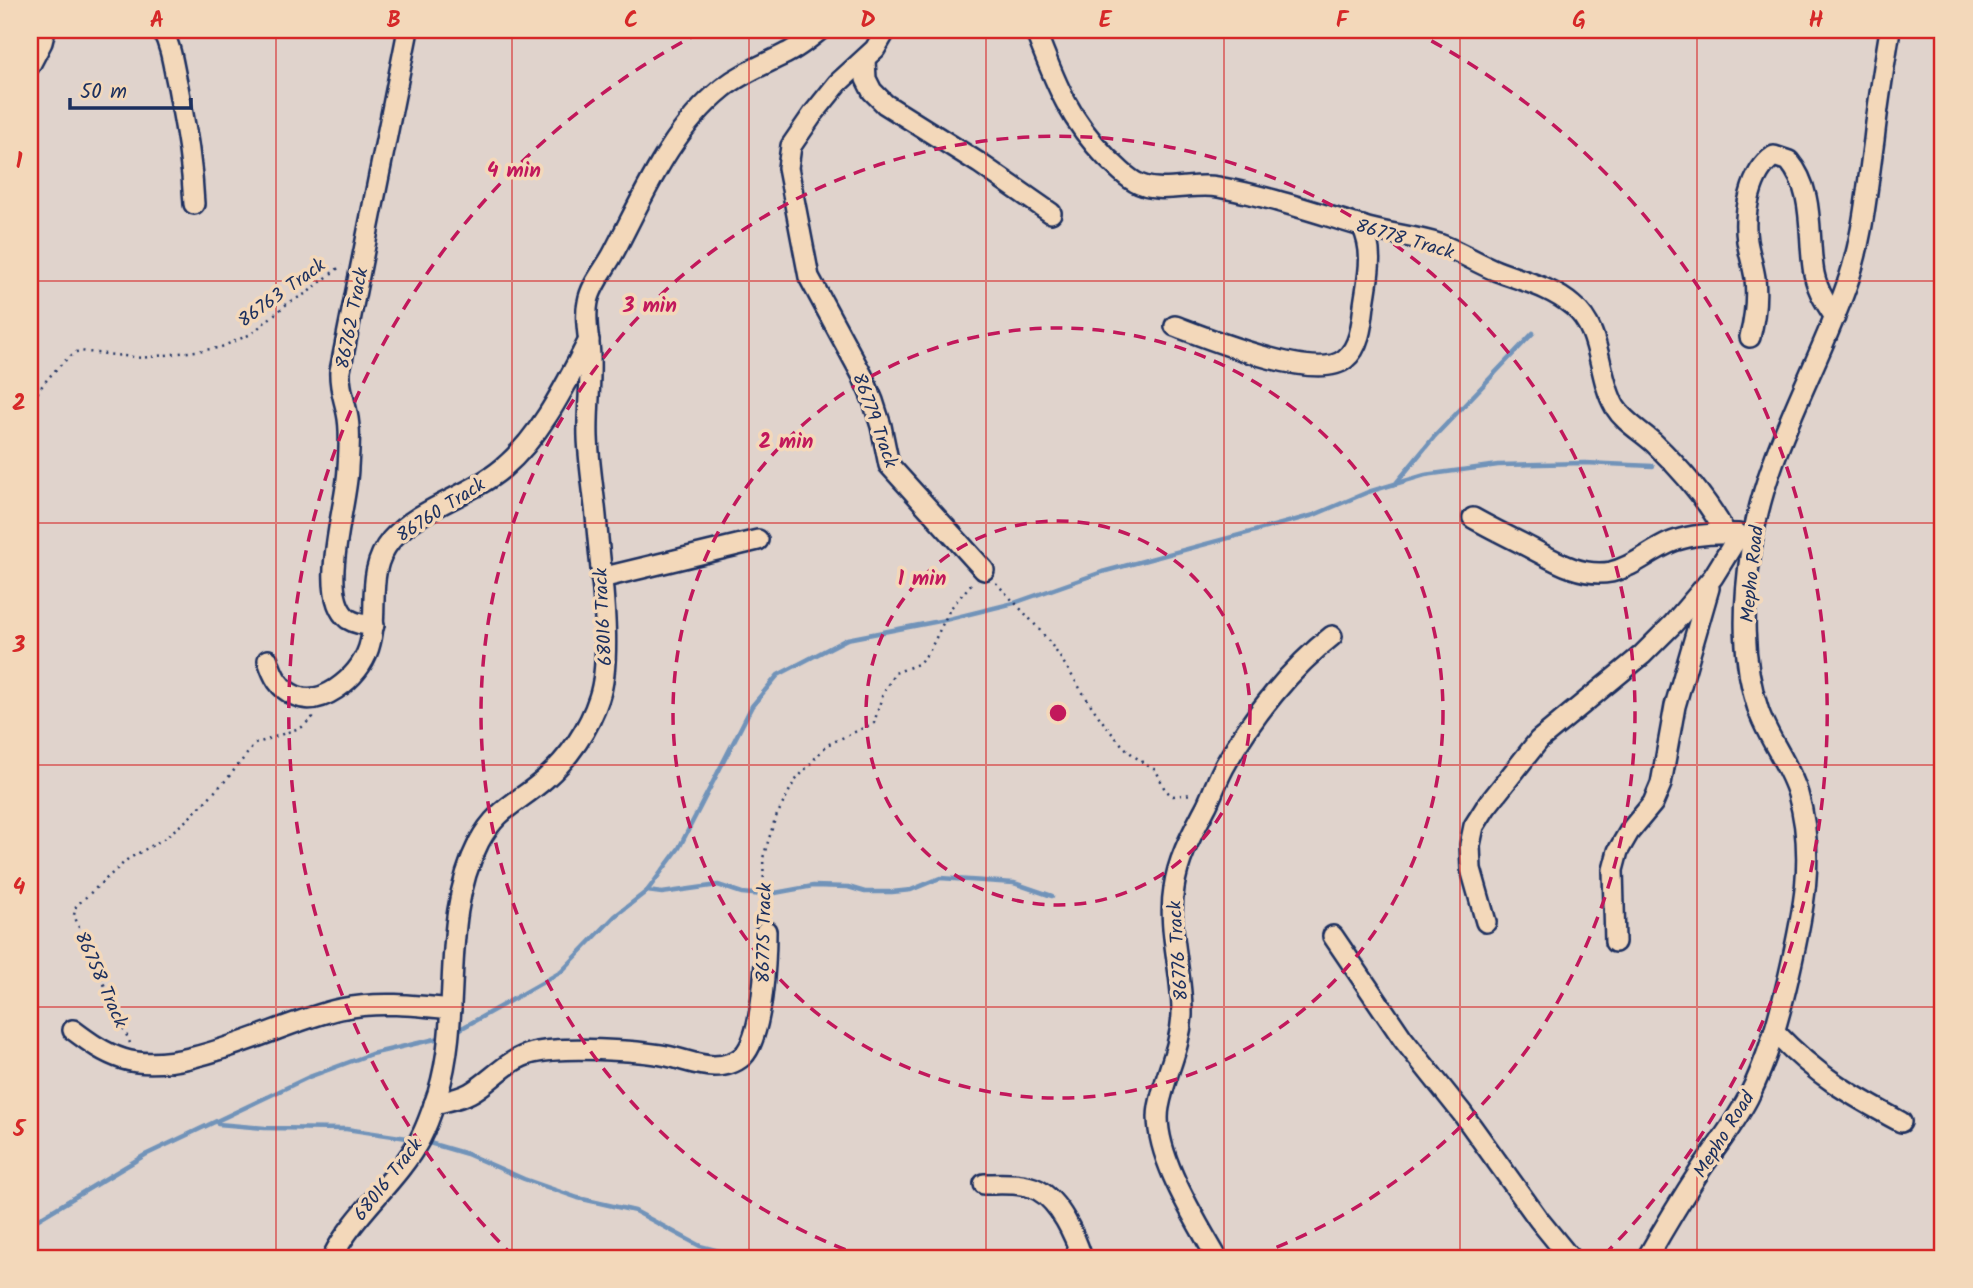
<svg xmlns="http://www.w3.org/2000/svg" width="1973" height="1288" font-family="Kalam,sans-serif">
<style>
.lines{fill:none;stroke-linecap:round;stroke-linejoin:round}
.stream{stroke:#7193b9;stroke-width:4.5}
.minor-casing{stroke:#1b2f5e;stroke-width:24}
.path{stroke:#1b2f5e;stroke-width:2.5;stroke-dasharray:2 5;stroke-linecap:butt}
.minor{stroke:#f3d8ba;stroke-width:19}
.grid{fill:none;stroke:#d62828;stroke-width:2;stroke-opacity:0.55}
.ring{fill:none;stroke:#c2185b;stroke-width:3.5;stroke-dasharray:12 9}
.labels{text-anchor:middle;stroke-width:7;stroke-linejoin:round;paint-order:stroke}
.street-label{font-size:19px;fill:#1b2f5e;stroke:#f3d8ba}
.centre{fill:#c2185b;stroke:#f3d8ba;stroke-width:3.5}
.ring-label{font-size:21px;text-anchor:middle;font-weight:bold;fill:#c2185b;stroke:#f3d8ba;stroke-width:7;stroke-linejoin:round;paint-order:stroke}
.neatline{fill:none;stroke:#d62828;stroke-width:2.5}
.grid-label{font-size:23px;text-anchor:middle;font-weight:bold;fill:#d62828}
</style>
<rect width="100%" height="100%" fill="#e0d3cc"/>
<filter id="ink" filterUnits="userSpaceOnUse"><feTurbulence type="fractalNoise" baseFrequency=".0143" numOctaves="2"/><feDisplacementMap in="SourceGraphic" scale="14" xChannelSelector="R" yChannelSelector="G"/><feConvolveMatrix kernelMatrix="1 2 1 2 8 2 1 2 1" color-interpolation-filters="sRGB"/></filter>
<g filter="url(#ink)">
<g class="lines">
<g class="stream">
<path d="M1397 482 1434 437 1533 333"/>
<path d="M647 891 662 893 718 885 742 893 764 895 813 886 848 887 865 892H892L911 890 940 878 1014 883 1052 896"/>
<path d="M455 1032 561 972 615 916 647 891 679 848 752 706 778 675 847 639 945 620 1014 603 1102 572 1314 515 1368 492 1425 475 1498 465 1585 463 1653 466"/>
<path d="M218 1124 265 1128 346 1129 414 1139"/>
<path d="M426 1142 467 1154 524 1179 578 1198 635 1211 700 1246 746 1258"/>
<path d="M30 1224 145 1155 309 1077 371 1054 444 1037"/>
</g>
<defs>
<g id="minor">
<path d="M162 30C172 48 173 67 178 87 186 130 192 160 194 204"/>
<path d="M886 30 875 49 838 83 813 114 791 146 788 168 809 277 862 375 873 401 881 426 889 465 984 570"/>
<path d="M1035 30C1055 81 1067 117 1107 158 1116 166 1124 176 1135 182 1159 196 1192 182 1218 187 1267 196 1314 212 1361 226 1387 234 1414 236 1439 244 1459 251 1477 263 1497 271 1523 281 1551 287 1573 306 1603 330 1597 376 1615 407 1624 422 1641 431 1654 443 1682 470 1707 499 1726 534"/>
<path d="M865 60 866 79 872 91 885 104 979 163 1051 213"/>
<path d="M30 65 42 42 45 30"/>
<path d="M1175 326C1207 338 1317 383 1345 359 1360 347 1362 323 1364 305 1368 277 1375 252 1362 226"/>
<path d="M1750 337C1755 317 1757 298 1755 278 1753 265 1749 253 1747 241 1743 214 1750 172 1774 156L1789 161C1814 191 1808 230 1813 267 1815 286 1824 301 1835 317"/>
<path d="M1473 518C1489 527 1505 535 1521 543 1549 557 1578 578 1611 572 1633 567 1649 552 1669 543 1690 534 1715 533 1738 534"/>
<path d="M601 578 758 540"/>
<path d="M374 625C365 625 356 624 348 619 316 594 348 503 348 467 349 450 351 431 347 413 344 398 339 387 340 371L408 30"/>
<path d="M268 660C273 676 279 689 296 696 310 702 324 697 336 689 401 645 353 585 391 540 420 507 470 496 503 468 542 435 566 384 589 340"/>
<path d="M1486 922 1471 869 1470 845 1474 826 1486 807 1539 740 1642 655 1673 624 1713 577 1739 535"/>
<path d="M1333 936 1403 1039 1462 1113 1539 1220 1570 1258"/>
<path d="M1615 942 1613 870 1618 851 1629 832 1653 803 1661 784 1675 706 1709 588"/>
<path d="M73 1030C89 1042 104 1053 123 1059 183 1078 279 1022 340 1009 377 1001 414 1005 451 1009"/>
<path d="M1775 1032C1817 1076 1849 1094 1901 1122"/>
<path d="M434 1104C446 1101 459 1099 470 1093 492 1081 507 1059 533 1053 563 1046 635 1050 667 1056 683 1059 697 1066 714 1066 725 1066 735 1063 743 1056 763 1036 766 959 766 931"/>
<path d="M984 1184C1001 1184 1023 1182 1038 1190 1060 1202 1075 1236 1082 1258"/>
<path d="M332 1258C354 1213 396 1183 420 1139 428 1124 433 1108 438 1093 463 1011 439 920 479 842 497 808 518 803 545 779 569 758 589 729 599 698 613 656 601 574 597 528 595 498 589 467 588 437 587 410 591 385 590 359 590 340 584 320 588 302 591 284 606 268 614 252 645 193 670 131 723 88 742 73 763 65 785 54 798 48 809 39 820 30"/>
<path d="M1217 1258C1196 1221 1151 1150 1159 1107 1165 1074 1180 1050 1182 1015 1183 973 1167 930 1174 888 1178 858 1193 832 1207 805 1214 790 1219 775 1227 762 1252 717 1292 667 1332 636"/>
<path d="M1647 1258C1664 1228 1682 1198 1701 1169 1717 1146 1735 1123 1748 1098 1768 1059 1779 1018 1789 975 1803 914 1816 856 1798 794 1790 766 1769 740 1759 712 1741 660 1743 604 1751 550 1763 458 1815 374 1846 287 1863 241 1867 189 1874 140 1878 103 1884 66 1890 30"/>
</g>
</defs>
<use href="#minor" class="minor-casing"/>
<g class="path">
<path d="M35 413C34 409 33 405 34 401 36 389 67 355 79 351L142 358 219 348 251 334 288 303 307 293 342 265"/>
<path d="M996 583C1014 602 1034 622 1050 643 1080 683 1109 748 1156 770L1165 790 1173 796 1193 794"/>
<path d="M765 913 763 858 775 819 794 782 827 745 874 723 883 693 895 673 918 664 929 652 950 609 972 583"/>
<path d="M130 1043 82 935 74 915 76 906 128 859 162 840 188 819 227 779 255 744 302 727 313 717 311 715"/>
</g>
<use href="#minor" class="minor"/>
</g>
</g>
<path class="grid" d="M276 30V1258M512 30V1258M749 30V1258M986 30V1258M1224 30V1258M1460 30V1258M1697 30V1258M30 281H1943M30 523H1943M30 765H1943M30 1007H1943"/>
<g class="ring">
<circle cx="1058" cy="713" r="192"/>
<circle cx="1058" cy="713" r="385"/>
<path d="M865 1257A577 577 0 1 1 1251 1257"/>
<path d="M514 1257A769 769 0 0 1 703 31M1413 31A769 769 0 0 1 1602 1257"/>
</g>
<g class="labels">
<g class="street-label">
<text transform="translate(1405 238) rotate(16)" y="7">86778 Track</text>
<text transform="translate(281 292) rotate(-36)" y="7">86763 Track</text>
<text transform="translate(351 318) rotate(-79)" y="7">86762 Track</text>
<text transform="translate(876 420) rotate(70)" y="7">86779 Track</text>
<text transform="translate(440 509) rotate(-33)" y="7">86760 Track</text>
<text transform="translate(1751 574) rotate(-84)" y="7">Mepho Road</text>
<text transform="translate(602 617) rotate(-93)" y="7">68016 Track</text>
<text transform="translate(763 933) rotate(-89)" y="7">86775 Track</text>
<text transform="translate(1177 951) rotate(-94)" y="7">86776 Track</text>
<text transform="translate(102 979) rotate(66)" y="7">86758 Track</text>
<text transform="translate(1723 1134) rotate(-58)" y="7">Mepho Road</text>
<text transform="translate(387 1179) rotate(-52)" y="7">68016 Track</text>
</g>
</g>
<circle cx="1058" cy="713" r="10" class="centre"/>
<g class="ring-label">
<text x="514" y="177">4 min</text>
<text x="650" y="312">3 min</text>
<text x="786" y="448">2 min</text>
<text x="922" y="585">1 min</text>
</g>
<rect width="1973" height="1288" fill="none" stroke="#f3d8ba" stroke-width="77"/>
<path d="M70 98v10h121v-10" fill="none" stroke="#1b2f5e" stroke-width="3.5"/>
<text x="80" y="98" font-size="21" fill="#1b2f5e" stroke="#f3d8ba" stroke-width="5" paint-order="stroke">50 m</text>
<rect x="38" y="38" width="1896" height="1212" class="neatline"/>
<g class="grid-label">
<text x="157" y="27">A</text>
<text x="394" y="27">B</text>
<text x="631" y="27">C</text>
<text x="868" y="27">D</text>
<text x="1105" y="27">E</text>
<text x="1342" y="27">F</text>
<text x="1579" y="27">G</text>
<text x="1816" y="27">H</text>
<text x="19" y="168">1</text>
<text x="19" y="410">2</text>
<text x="19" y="652">3</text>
<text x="19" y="894">4</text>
<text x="19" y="1136">5</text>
</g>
</svg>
